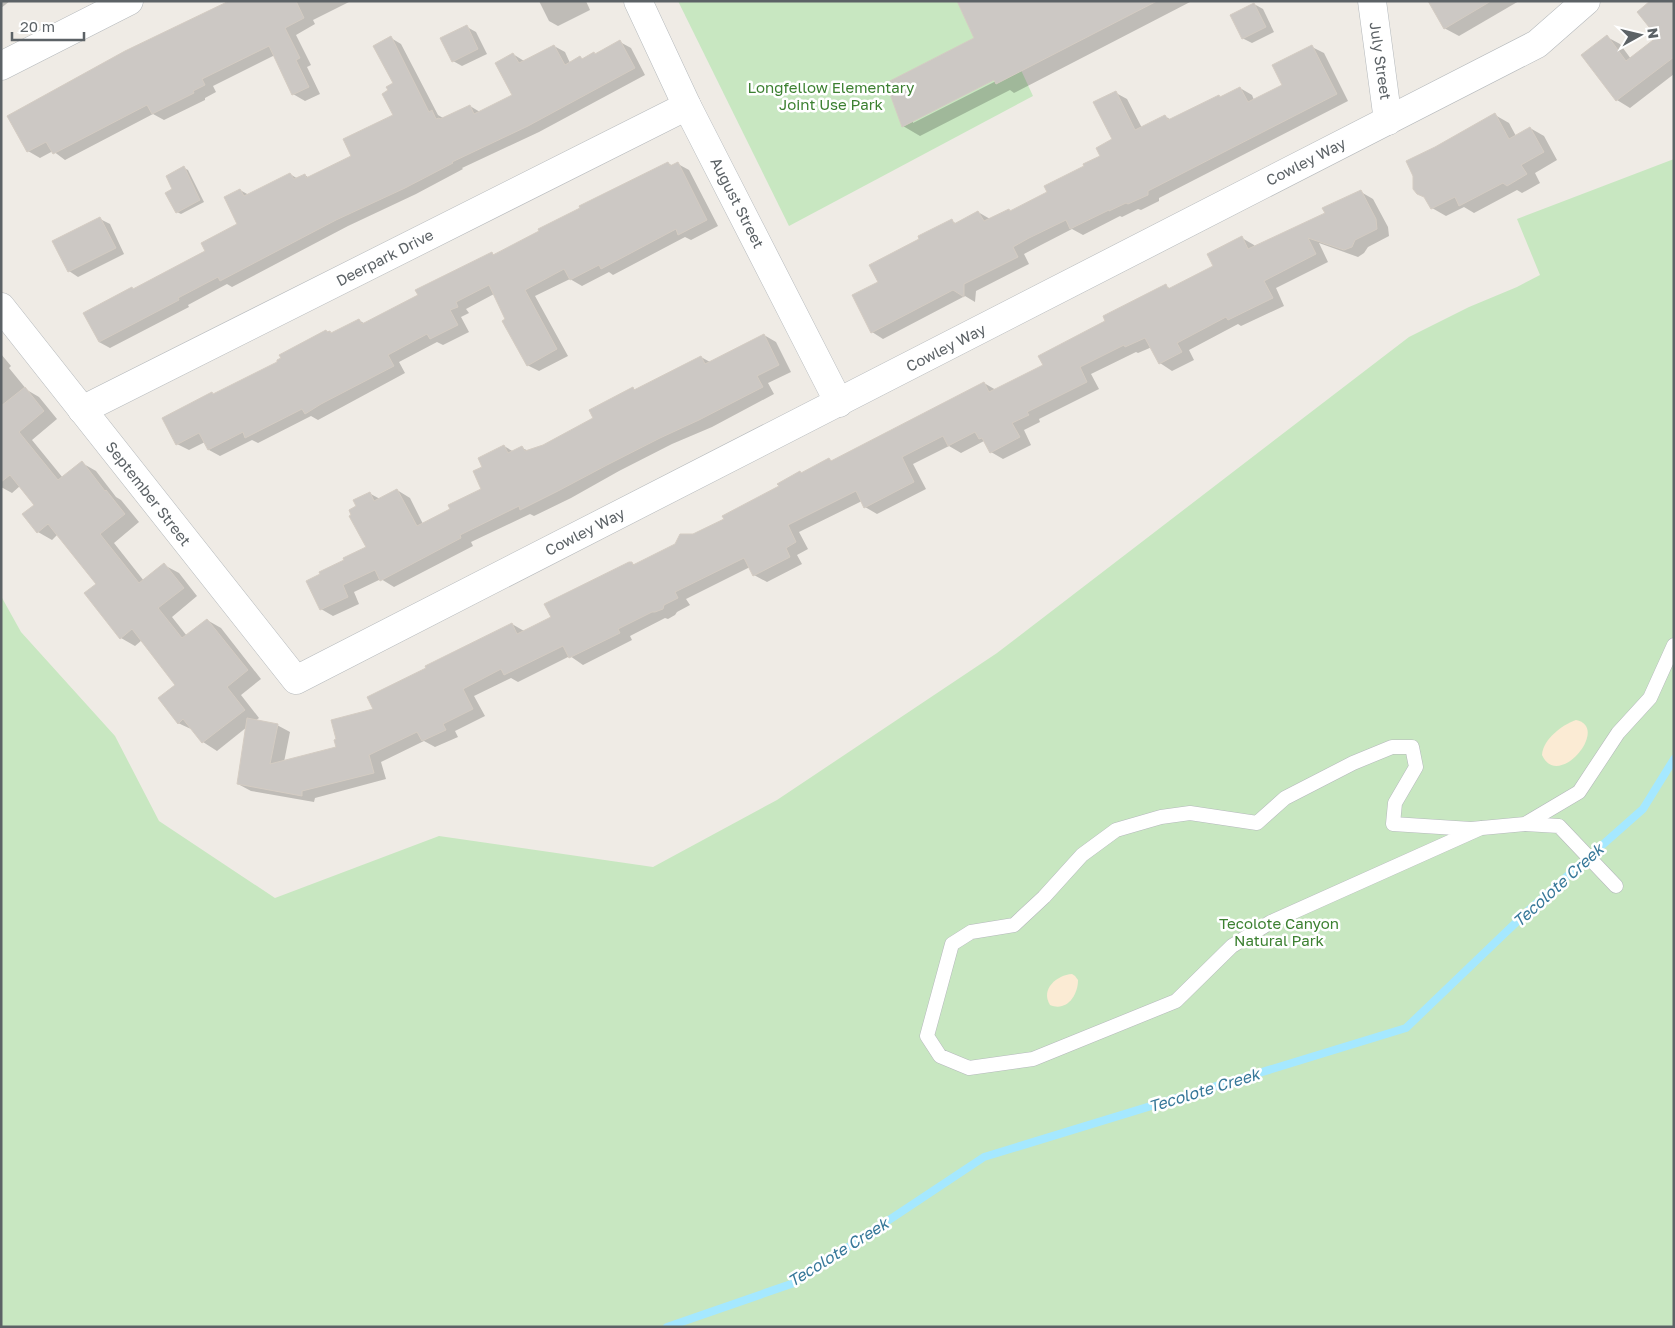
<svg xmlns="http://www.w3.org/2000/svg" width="1675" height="1328" font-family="'Golos Text',sans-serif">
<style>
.green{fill:#c8e7c1}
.sand{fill:#fbebd4}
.shadow{fill:#0003;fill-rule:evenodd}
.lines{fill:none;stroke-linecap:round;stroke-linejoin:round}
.stream{stroke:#a5e8ff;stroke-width:8}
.building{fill:#ccc8c4;stroke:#d4ccc3}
.service-casing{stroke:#b5b9bc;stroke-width:15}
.minor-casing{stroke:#b5b9bc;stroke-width:29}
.service{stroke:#fff;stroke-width:14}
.minor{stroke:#fff;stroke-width:28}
.labels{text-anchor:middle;stroke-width:5;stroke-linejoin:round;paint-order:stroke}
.street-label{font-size:15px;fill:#5c6266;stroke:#fff}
.park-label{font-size:15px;fill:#3c8031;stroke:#fff}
.water-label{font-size:16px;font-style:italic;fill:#377899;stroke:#fff}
</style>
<rect width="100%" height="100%" fill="#efebe5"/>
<g class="green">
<path d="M678 1H989L1033 96 789 226Z"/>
<path d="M1674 159V1327H1V596L21 632 115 736 159 821 275 898 439 836 653 867 777 800 997 653 1409 337 1469 307 1517 287 1540 275 1517 219Z"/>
</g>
<g class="sand">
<path d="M1576 720C1611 727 1558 791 1542 755 1543 739 1562 725 1576 720Z"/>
<path d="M1072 974 1075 976 1078 980C1078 996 1066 1012 1050 1005 1040 989 1057 975 1072 974Z"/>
</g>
<g class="shadow">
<path d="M1 1H10L1 8Z"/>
<path d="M232 1H351L313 20 315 24 296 35 311 65 307 67 320 94 305 101 293 94 275 55 213 86 216 92 205 98V100L164 120 153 114 65 160 53 151 40 158 28 151Z"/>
<path d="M539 1H586L590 10 558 26 549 21Z"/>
<path d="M958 1H1192L1014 93 1010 90 920 136 903 126 976 39ZM999 76 1000 79 913 123V120Z"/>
<path d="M1435 1H1519L1459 36 1444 28Z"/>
<path d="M1674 1V74L1630 108 1617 100 1583 56 1607 37 1620 44 1631 59 1659 37Z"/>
<path d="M1254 4 1263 9 1274 32 1252 43 1242 38Z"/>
<path d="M467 27 476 32 487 54 462 66 453 61Z"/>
<path d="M391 38 401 44 438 115 443 118 470 106 480 112 514 96 513 54 524 61 554 46 565 52 570 63 580 58 583 60 596 55 620 42 631 48 645 75 539 132 462 168 463 169 416 194 348 226 232 287 227 284 188 305 189 307 110 348 99 342 134 290 206 251 239 224 240 190 249 195 290 174 298 179 305 175 309 178 353 156 394 115V84Z"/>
<path d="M1312 47 1324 53 1348 101 1159 198V201L1141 210 1138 209 1122 217 1120 216 1083 235 1072 229 1041 245 1024 254 1029 264 976 291 975 302 965 296 883 339 872 332 879 283 921 239 952 221 957 224 978 212 990 219 1011 212 1048 193 1101 156 1113 140 1116 93 1127 99 1142 128 1165 116 1171 120 1240 88 1252 95 1254 100 1283 85Z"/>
<path d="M1495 115 1509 123 1516 136 1530 128 1544 136 1557 160 1535 173 1540 183 1522 193 1517 190 1474 213 1464 207 1446 216 1432 208Z"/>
<path d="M668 163 673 166 678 164 689 170 718 226 691 240 685 237 613 275 609 272 582 286 570 279 535 296 568 356 539 371 527 365 494 294 466 309 469 313 461 317 469 332 443 345 437 342 399 362 405 373 318 420 311 416 258 443 252 440 220 456 209 450 205 442 189 450 177 444 214 395 279 362 326 331 332 334 359 320 365 324 419 295 492 254 495 255Z"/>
<path d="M184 168 188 170 204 202 181 214 177 212 174 189Z"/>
<path d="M1361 192 1373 199 1388 227 1389 236 1368 247 1364 253 1358 257 1319 243 1328 262 1276 288 1284 306 1241 326 1238 324 1189 350 1194 360 1172 371 1160 363 1152 347 1138 353 1136 352 1091 374 1099 389 1039 419 1040 422 1024 430 1031 445 1003 459 991 452 984 441 961 453 949 446 913 464 926 489 877 514 865 507 862 501 799 532 808 549 797 555 802 564 767 582 754 575 750 567 686 599 690 605 677 612 675 615 668 619 665 618 630 636 632 640 583 665 570 656 518 682 511 678 474 696 485 716 455 731 458 737 435 747 424 741 381 762 386 779 315 798 314 802 251 791 238 784 247 727 217 751 203 742 193 730 178 723 177 685 142 640 135 646 121 638 98 584 58 534 52 540 38 532 35 505 20 486 12 493 1 487V354L11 366 9 368 27 390 39 397 57 419 32 440 63 478 82 463 96 471 116 497 121 500 139 522 114 543 144 581 164 565 179 573 197 596 172 617 187 636 207 620 221 628 261 679 241 695 259 718 255 721 277 725 290 732 284 762 337 748 374 710 512 624 524 631 552 618 632 563 635 565 726 520 780 487 800 472 802 474 829 460 833 462 984 383 996 390 1044 366 1107 321 1166 286 1171 289 1214 267 1242 238 1254 245 1255 247 1326 214Z"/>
<path d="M100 219 110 224 124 254 78 277 69 271Z"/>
<path d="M764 335 776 342 791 372 768 383 774 394 712 427 672 444 619 471 571 498 534 516 530 514 471 542 473 546 394 587 381 579 354 592 359 604 333 616 321 609 368 548 357 506 369 493 380 499 397 490 410 498 423 524 452 510 483 489 484 467 504 446 514 452 522 448 529 451 543 446 595 418 633 389 636 390 701 357 710 362Z"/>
</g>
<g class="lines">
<path class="stream" d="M667 1327 794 1283 984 1157 1406 1028 1530 909 1643 809 1674 759"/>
</g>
<g class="building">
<path d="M229 1H296L304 18 285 28 300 58 296 60 309 87 292 95 269 46 202 79 205 85 193 91 194 93 152 114 147 105 53 154 46 142 27 152 7 116 125 51Z"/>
<path d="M957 1H1157L996 84 994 80 902 127 886 83 974 38Z"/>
<path d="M1428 1H1491L1444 29Z"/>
<path d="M1650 1H1674V57L1616 101 1581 55 1607 35 1626 61 1657 37 1637 12Z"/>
<path d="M1254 3 1266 27 1242 39 1230 15Z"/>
<path d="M467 25 478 49 452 62 440 38Z"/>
<path d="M391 36 429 112 432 110 436 119 439 118 440 119 470 105 474 114 512 95 495 63 513 53 519 63 554 45 565 65 580 56 582 59 594 52 595 54 620 40 635 68 528 126 452 162 453 163 405 188 336 220 220 281 218 277 178 298 179 300 99 342 83 313 132 287 133 289 205 251 201 243 237 224 224 197 240 189 244 196 290 173 294 179 305 174 306 178 351 156 343 139 393 115 382 94 388 90 386 87 393 83 373 46Z"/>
<path d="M1312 45 1337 94 1148 191V195L1128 204 1126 203 1109 211V210L1070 229 1066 220 1029 238 1013 247 1018 257 964 284V297L953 290 871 333 852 295 878 282 869 265 919 239 918 236 952 219 954 224 978 211 984 221 1009 209 1010 211 1047 192 1044 186 1084 166 1083 164 1100 156 1096 148 1112 139 1093 102 1116 91 1135 130 1165 115 1168 120 1219 95 1220 97 1240 87 1248 102 1282 85 1272 65Z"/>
<path d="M1495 113 1509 139 1530 127 1544 152 1521 165 1527 174 1507 186 1503 183 1459 206 1455 197 1431 209 1424 197 1417 194 1413 189V176L1406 161 1435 147Z"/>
<path d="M668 162 670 166 678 162 707 220 678 235 676 229 601 269 599 265 570 280 564 269 525 290 557 349 527 366 502 321 505 319 489 285 456 302 458 307 450 310 458 325 430 339 427 334 388 355 394 366 321 404 305 414 302 409 245 438 243 432 208 450 199 433 176 445 162 418 212 392 213 394 277 362V360L281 358 279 355 326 330 327 332 330 331 331 333 359 319 362 324 418 295 415 290 492 252 493 255 539 231 538 229 580 208 579 206Z"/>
<path d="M184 166 200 200 176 213 165 193 172 189 166 176Z"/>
<path d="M1361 190 1376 219 1377 229 1355 240 1352 247 1344 250 1308 238 1316 254 1264 281 1273 298 1228 320 1226 317 1177 343 1182 352 1159 364 1145 338 1125 347 1124 345 1080 367 1087 382 1027 412 1029 415 1012 423 1020 437 990 453 982 438 979 439 975 432 948 446 943 436 902 457 914 482 864 508 856 491 788 525 796 542 786 548 790 557 753 576 744 558 675 592 678 598 664 605 663 609 655 612H652L618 629 620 633 569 658 563 646 504 675 501 669 463 689 473 709 443 724 446 730 422 741 417 732 369 755 374 773 302 791V796L237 784 247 718 278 724 270 764 336 747 334 740 336 739 331 720 373 709 367 697 426 668 425 666 512 623 517 634 551 617 544 604 629 562H632L633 565 675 544 680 534H693L724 519 722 516 779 486 777 484 800 471 801 473 829 458 831 461 984 382 989 392 1043 365 1038 356 1105 321 1103 316 1166 284 1168 289 1213 266 1207 254 1242 236 1248 249 1325 213 1322 208Z"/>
<path d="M100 217 116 248 68 272 52 241Z"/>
<path d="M764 334 779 365 757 376 763 387 699 420 660 438 607 465 558 491 520 510 519 506 460 535 461 538 380 581 375 570 343 585 348 597 320 610 306 581 320 574 319 572 344 560 343 558 366 547 349 516 351 515 349 510 356 506 353 500 370 492 374 501 397 489 417 526 450 509 448 505 481 489 473 471 482 467 478 458 504 445 508 453 522 446 525 451 543 445 593 418 589 410 633 387 634 390 701 356 705 364Z"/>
<path d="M25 387 44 411 19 432 58 480 82 461 105 491 106 490 125 514 100 534 139 583 164 563 184 588 158 608 182 638 207 619 248 670 227 687 245 710 202 743 183 719 178 724 158 698 175 685 132 629 120 639 84 593 96 584 48 524 37 533 22 514 34 505 10 475 1 482V406Z"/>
</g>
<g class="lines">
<defs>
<g id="service">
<path d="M1525 824 1559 826 1616 886"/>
<path d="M1481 828 1271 922 1232 946 1176 1001 1033 1059 969 1068 940 1056 927 1036 952 944 971 932 1014 925 1044 897 1082 855 1116 830 1161 817 1190 813 1257 823 1285 798 1353 763 1392 747H1412L1416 767 1395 803 1393 824 1471 829 1525 824 1579 792 1618 733 1650 698 1674 645"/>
</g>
<g id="minor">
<path d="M638 1 687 106 839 403"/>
<path d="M1372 1 1388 121"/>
<path d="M1 66 129 1"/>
<path d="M1 307 296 680 1537 44 1586 1"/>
<path d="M82 410 687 106"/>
</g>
</defs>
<use href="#service" class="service-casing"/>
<use href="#minor" class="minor-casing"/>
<use href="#service" class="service"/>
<use href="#minor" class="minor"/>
</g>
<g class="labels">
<g class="street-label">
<text transform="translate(1380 61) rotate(82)" y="5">July Street</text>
<text transform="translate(1306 162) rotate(-27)" y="5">Cowley Way</text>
<text transform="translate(737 203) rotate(63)" y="5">August Street</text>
<text transform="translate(385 258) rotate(-27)" y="5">Deerpark Drive</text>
<text transform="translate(946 348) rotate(-27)" y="5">Cowley Way</text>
<text transform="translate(148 494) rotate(52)" y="5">September Street</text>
<text transform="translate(585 532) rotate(-27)" y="5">Cowley Way</text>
</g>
<g class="park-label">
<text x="831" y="93">Longfellow Elementary<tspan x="831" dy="17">Joint Use Park</tspan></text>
<text x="1279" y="929">Tecolote Canyon<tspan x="1279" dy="17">Natural Park</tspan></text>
</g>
<g class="water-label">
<text transform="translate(1558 885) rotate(-42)" y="6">Tecolote Creek</text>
<text transform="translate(1204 1090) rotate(-17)" y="6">Tecolote Creek</text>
<text transform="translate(838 1252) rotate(-32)" y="6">Tecolote Creek</text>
</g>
</g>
<rect width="1675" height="1328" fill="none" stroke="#5c6266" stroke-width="5"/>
<g transform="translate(1640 35) rotate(82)" stroke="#ffffff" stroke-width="4" paint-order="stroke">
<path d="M0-4L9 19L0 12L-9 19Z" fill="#5c6266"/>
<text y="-8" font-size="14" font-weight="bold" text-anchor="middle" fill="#5c6266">N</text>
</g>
<path d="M12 32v8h72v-8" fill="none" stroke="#5c6266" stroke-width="2.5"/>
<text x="20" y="32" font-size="15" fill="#5c6266" stroke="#ffffff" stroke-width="4" paint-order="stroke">20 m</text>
</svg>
